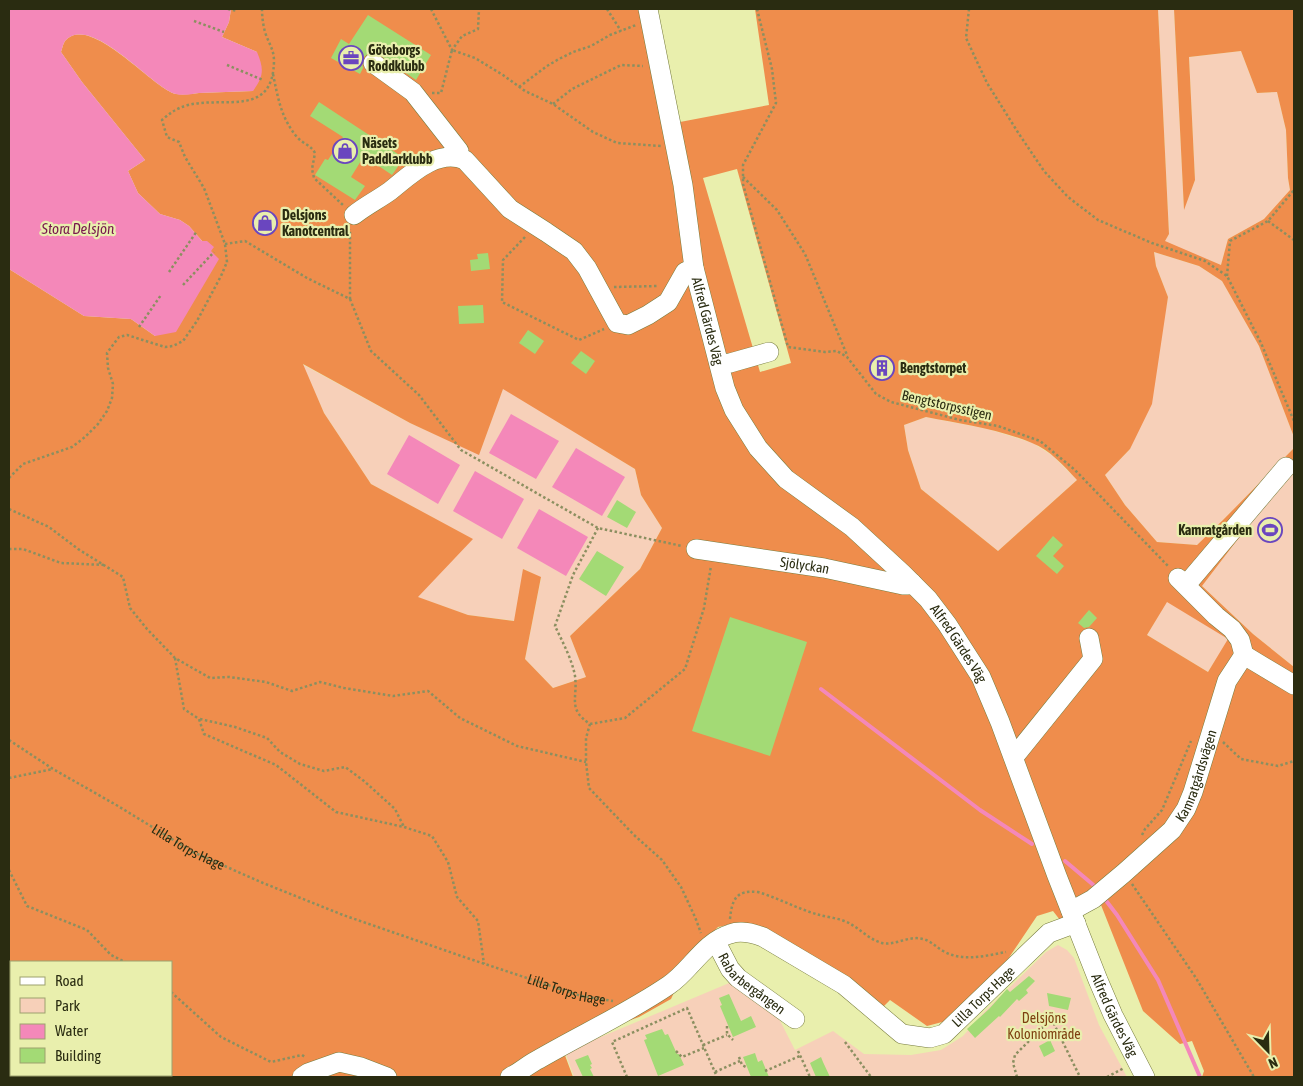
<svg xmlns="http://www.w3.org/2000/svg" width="1303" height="1086" font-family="'Asap Condensed',sans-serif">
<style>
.green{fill:#f7d0b9}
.forest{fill:#ef8d4c;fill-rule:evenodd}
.water{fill:#f488b9}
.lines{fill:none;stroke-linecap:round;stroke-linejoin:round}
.stream{stroke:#f488b9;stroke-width:4}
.building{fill:#a3da75}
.minor-casing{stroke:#777c3d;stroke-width:20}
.path{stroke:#8b8f60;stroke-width:2.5;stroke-dasharray:2.5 2.5;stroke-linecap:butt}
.minor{stroke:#fff;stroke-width:19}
.labels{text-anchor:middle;stroke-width:4.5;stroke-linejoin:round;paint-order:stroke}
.poi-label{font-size:14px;font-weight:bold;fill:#2a2c11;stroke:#e9efad;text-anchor:start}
.street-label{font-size:14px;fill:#2a2c11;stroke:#e9efad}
.park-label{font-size:14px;fill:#7e4010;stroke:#e9efad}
.water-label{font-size:15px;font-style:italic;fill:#77184c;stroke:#e9efad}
</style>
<rect width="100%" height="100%" fill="#e9efad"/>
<g class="green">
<path d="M1158 9H1174L1184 209 1195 180 1189 57 1241 51 1257 93 1277 92 1286 130 1288 178 1290 190 1264 219 1228 239 1221 265 1164 242 1169 234Z"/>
<path d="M1154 252 1199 266 1222 281 1259 346 1294 437V448L1223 520 1197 545 1157 542 1125 505 1105 475 1130 449 1164 318 1168 297 1156 266Z"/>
<path d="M302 364 410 423 479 454 503 388 635 469 641 495 662 528 640 569 570 636 586 677 553 688 525 659 541 578 524 569 515 621 468 615 417 597 472 539 371 484 324 413Z"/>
<path d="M926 417 988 429 1033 443 1053 456 1077 480 998 551 921 489 908 450 904 425Z"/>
<path d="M1290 470 1294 473V667L1253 634 1202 586Z"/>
<path d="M1167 601 1229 639 1208 672 1147 635Z"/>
<path d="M1058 945 1067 950 1074 958 1099 1025 1127 1077H574L565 1052 734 981 773 1007 795 1050 833 1031 864 1054 911 1055 941 1050 963 1036 984 1012 1011 986 1046 952Z"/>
</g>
<path class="forest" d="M231 9H639L680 122 769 105 755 9H1158L1169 234 1165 241 1221 265 1228 239 1264 219 1290 190 1288 178 1286 130 1277 92 1257 93 1241 51 1189 57 1195 180 1184 210 1174 9H1294V437L1259 346 1222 281 1199 266 1154 252 1156 266 1168 297 1152 404 1130 449 1105 475 1125 505 1157 542 1197 545 1223 520 1294 448V473L1290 471 1202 586 1253 634 1294 667V1077H1202L1204 1071 1192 1041 1180 1044 1143 1011 1101 905 1060 920 1053 911 1037 916 1002 968 946 1021 927 1026 890 1000 880 1010 765 930 742 922 718 927 691 956 671 999 639 1017 600 1031 563 1050 573 1077H9V269L84 316 131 319 155 336 211 251 189 226 180 220 160 214 138 193 128 171 145 160 82 82 61 52C62 49 63 44 65 41 90 12 153 89 176 94 183 95 192 94 199 93 217 92 235 92 253 91L257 52 222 37 229 22ZM737 169 791 363 760 372 703 178ZM303 364 410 423 479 455 503 389 635 469 641 495 662 528 640 569 570 636 586 677 553 688 525 659 541 577 523 569 514 621 468 615 418 597 473 539 371 484 324 413ZM926 417C961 424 999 429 1032 443 1050 450 1064 466 1077 480L998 551 921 489 908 450 904 425ZM1167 602 1228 639 1208 672 1147 635ZM11 962H171V1075H11Z"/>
<g class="water">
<path d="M9 9H231L229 22 222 37 257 52C264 69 264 76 253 91 235 92 217 92 199 93 192 94 183 96 176 94 153 89 91 12 65 41 63 44 62 49 61 52L82 82 145 160 128 171 138 193 160 214 180 220 189 226 202 241H207L214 247 211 251 219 259 176 332 155 336 131 319 84 316 9 269Z"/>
<path d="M511 414 559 441 536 479 489 453Z"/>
<path d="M409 435 460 465 438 504 387 474Z"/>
<path d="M576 448 625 477 602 516 552 487Z"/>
<path d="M475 471 524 499 502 539 453 511Z"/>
<path d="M539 509 588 537 566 576 517 548Z"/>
</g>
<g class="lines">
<g class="stream">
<path d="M821 689 980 810 1032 844"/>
<path d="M1065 861 1097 888"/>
<path d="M1104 898 1117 915 1158 980 1200 1077"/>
</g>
</g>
<g class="building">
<path d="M368 15 431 55 416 80 375 52 369 53 364 57 362 62 363 68 360 74 331 58 341 39 349 44Z"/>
<path d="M319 102 404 158 392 175 364 156 351 177 365 186 355 200 315 175 325 159 328 160 343 137 310 116Z"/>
<path d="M261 212 276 222 269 233 254 224Z"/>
<path d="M488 253 490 269 471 271 470 260 478 259 477 254Z"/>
<path d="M483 305 484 323 459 324 458 306Z"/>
<path d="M528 330 544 341 535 354 519 343Z"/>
<path d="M581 351 595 361 586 374 571 363Z"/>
<path d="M880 358 894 368 885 379 871 369Z"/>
<path d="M617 500 636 512 627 528 607 517Z"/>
<path d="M1053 536 1063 545 1053 556 1064 566 1057 574 1036 556Z"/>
<path d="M597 551 624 567 606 596 579 579Z"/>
<path d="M1089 610 1097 618 1089 627 1084 628 1078 623Z"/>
<path d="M730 617 807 642 770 756 692 731Z"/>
<path d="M1029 976 1035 981 1026 990 1028 993 1019 1001 1017 999 1000 1017 999 1016 975 1038 967 1029 989 1009 1007 989 1010 992Z"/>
<path d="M1047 993 1071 998 1068 1010 1049 1006Z"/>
<path d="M729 994 741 1021 751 1016 756 1027 733 1037 720 1006 722 1005 719 998Z"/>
<path d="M662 1029 665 1035 668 1034 677 1054H679L684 1065 658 1076 644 1040 647 1039 645 1035Z"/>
<path d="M1050 1040 1055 1051 1044 1057 1039 1046Z"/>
<path d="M755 1053 758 1062 762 1060 769 1077H751L743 1057Z"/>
<path d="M588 1055 592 1064 590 1065 592 1068 590 1069 594 1077H583L575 1060Z"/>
<path d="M821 1057 823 1062 830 1077H816L810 1063Z"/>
</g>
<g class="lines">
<defs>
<g id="minor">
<path id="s2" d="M648 9 683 185 694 268 725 388 734 410 758 448 786 479 852 527 903 574 928 599 947 624 981 677 1000 722 1057 876 1098 980 1113 1015 1145 1077"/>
<path d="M373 63 413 92 459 151 458 157"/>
<path d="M354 215C365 206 379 199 390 191 410 175 437 148 465 160L510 209 546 232 574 251 587 268 617 323 628 325 648 315 668 302 685 272 694 268"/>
<path d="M720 364 730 363 769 352"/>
<path id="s3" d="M696 549 824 568 903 585H908L912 583"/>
<path d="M1178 578 1216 616 1232 629 1240 640 1244 655"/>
<path d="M1186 585 1286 467"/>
<path d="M1014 757 1093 659 1089 638"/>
<path id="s4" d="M1071 911 1093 899 1124 873 1172 830 1186 809 1193 792 1227 681 1244 655 1294 685"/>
<path id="s5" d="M716 942 730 969 738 978 795 1019"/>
<path d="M302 1077 308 1073 339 1062 361 1067 387 1077"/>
<path id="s6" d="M510 1077C520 1072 529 1064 539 1059 582 1034 628 1013 669 985 690 971 704 942 730 934 741 930 752 933 763 937L844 985 902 1034 930 1038 944 1034 1049 933 1076 923"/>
</g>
</defs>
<use href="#minor" class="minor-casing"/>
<g class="path">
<path d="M228 9 237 11"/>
<path d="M431 9 452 50 462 36 478 29 479 9"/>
<path d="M607 9 621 31"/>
<path d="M757 9 772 69 776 103 743 165V184L788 347 825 352 837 351 847 357 876 394 891 402 960 420 998 426 1040 441 1075 470 1168 566"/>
<path d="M969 9 966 38 987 83 1019 134 1044 171 1068 197 1098 220 1152 243 1205 261 1227 276 1261 343 1294 421"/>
<path d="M194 21 224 32"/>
<path d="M227 65 263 80"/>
<path d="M273 74C278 98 281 118 297 137 303 144 311 145 315 153L312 169 314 178 344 206"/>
<path d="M519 87 547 66 559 59 573 52 591 46 610 35 636 25"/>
<path d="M432 93H441L452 50 475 58 503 75 525 91 553 104 593 132 617 143 661 146"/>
<path d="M553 104 572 89 621 65 643 66"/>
<path d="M743 177 777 210 805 254 847 355"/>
<path d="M1268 221 1294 240"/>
<path d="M525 237 503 260 502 302 579 340 604 329"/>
<path d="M225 244 245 241 307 278 350 299V229"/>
<path d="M169 272 197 231"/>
<path d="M1227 276 1230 241 1268 221 1294 190"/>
<path d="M183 285 214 252"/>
<path d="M614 287 659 286"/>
<path d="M350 299 371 351 419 395 461 450 598 528 682 546"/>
<path d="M139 327 161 295"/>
<path d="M9 478 23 464 72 447 85 437 98 424 107 411 112 398 113 384 108 368 107 353 119 337 127 335 165 347 173 346 183 341 197 321 221 276 227 262 225 244 204 188 185 157 179 142 167 137 162 120C170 113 177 108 188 105 225 96 273 118 274 61 274 49 268 42 265 32 263 24 262 17 262 9"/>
<path d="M9 509 49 527 78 549 123 577 130 608 147 629 175 658 210 678 229 677 266 682 292 691 320 682 344 688 393 696 428 691 460 718 517 746 586 762"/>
<path d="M598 528 573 575 555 626C562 641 572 659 575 676 578 698 567 709 590 724L586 738V762L589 788 634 835 662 860 681 887 695 917 701 933"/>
<path d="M9 549H23L61 563 105 565"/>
<path d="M175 658 184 709 199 719 204 734 276 765 336 812 404 827 432 836 448 862 457 897 478 921 484 964"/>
<path d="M200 719 235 727 267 738 280 752 300 764 324 771 345 767 364 781 395 809 404 827"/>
<path d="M590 724 625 718 685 669 704 608 711 566"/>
<path id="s1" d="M9 740 53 769 118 806 193 852 263 883 343 915 470 959 581 996 613 1001"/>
<path d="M1223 742 1241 759 1278 766 1294 761"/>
<path d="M9 778 53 769"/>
<path d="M1142 835 1145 829 1162 810 1191 741"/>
<path d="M9 870 27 906 87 930 111 955 125 962"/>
<path d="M1132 884 1196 978 1254 1077"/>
<path d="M730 919C732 899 736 890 758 892 778 898 796 908 816 914 826 917 839 918 849 923 860 929 870 940 882 943 895 946 909 935 923 939 931 941 936 947 943 951 962 962 985 956 1006 952"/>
<path d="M171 992 221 1037 271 1062 302 1055 305 1057"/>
<path d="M727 1026V1034L733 1040"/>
<path d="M845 1042 871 1077"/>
<path d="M703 1045 727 1035"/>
<path d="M676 1051 682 1057 704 1048"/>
<path d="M798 1051 810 1077"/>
<path d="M739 1057 742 1065 746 1067"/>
<path d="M9 1065 11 1068"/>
<path d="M765 1071 800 1056"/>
<path d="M715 1072 740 1061"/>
<path d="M18 1075 20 1077"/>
<path d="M627 1077 612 1042 687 1008 717 1077"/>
<path d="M1017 1077 1013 1063 1015 1055 1048 1022 1054 1024 1080 1077"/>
<path d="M1107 1077 1124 1068"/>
</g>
<use href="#minor" class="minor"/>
</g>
<defs>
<symbol id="office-ring" viewBox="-11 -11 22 22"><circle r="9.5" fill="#e9efad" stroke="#6a46bf" stroke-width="1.5"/><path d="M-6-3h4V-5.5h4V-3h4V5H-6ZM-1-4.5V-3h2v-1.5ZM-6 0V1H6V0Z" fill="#6a46bf"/></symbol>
<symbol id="shop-ring" viewBox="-11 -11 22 22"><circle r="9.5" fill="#e9efad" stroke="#6a46bf" stroke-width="1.5"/><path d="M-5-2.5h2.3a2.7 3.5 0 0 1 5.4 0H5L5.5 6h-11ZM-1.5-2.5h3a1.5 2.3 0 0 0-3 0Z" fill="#6a46bf"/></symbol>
<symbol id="building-ring" viewBox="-11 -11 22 22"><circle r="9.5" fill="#e9efad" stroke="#6a46bf" stroke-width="1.5"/><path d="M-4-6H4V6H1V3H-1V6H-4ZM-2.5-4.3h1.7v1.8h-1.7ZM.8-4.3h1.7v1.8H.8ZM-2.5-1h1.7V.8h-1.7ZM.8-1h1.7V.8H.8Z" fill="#6a46bf"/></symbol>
<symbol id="stadium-ring" viewBox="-11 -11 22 22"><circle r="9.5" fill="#e9efad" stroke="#6a46bf" stroke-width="1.5"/><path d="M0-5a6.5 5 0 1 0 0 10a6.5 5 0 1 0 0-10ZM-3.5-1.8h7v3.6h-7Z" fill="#6a46bf"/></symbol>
</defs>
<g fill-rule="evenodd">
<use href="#office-ring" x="337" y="44" width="28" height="28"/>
<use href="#shop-ring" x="331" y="137" width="28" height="28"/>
<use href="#shop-ring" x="251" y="209" width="28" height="28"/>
<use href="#building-ring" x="868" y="354" width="28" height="28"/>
<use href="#stadium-ring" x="1256" y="516" width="28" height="28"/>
</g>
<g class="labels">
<g class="poi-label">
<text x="368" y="55">Göteborgs<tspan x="368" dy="16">Roddklubb</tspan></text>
<text x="362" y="148">Näsets<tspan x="362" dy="16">Paddlarklubb</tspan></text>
<text x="282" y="220">Delsjons<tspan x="282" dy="16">Kanotcentral</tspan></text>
<text x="900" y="373">Bengtstorpet</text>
<text x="1252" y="535" text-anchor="end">Kamratgården</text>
</g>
<g class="street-label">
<text dy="5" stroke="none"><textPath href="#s2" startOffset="318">Alfred Gärdes Väg</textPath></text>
<text transform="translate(947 405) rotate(13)" y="5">Bengtstorpsstigen</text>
<text dy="5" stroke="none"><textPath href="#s3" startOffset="110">Sjölyckan</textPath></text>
<text dy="5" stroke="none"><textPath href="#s2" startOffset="738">Alfred Gärdes Väg</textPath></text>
<text dy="5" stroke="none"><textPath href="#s4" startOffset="190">Kamratgårdsvägen</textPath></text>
<text dy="5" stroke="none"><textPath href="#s1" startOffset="209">Lilla Torps Hage</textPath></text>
<text dy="5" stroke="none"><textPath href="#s5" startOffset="56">Rabarbergången</textPath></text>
<text dy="5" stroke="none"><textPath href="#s1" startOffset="614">Lilla Torps Hage</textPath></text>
<text dy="5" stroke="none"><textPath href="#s6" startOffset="565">Lilla Torps Hage</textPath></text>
<text dy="5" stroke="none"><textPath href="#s2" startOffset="1142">Alfred Gärdes Väg</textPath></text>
</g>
<g class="park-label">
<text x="1044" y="1023">Delsjöns<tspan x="1044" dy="16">Koloniområde</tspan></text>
</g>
<g class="water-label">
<text x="78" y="234">Stora Delsjön</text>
</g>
</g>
<rect width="1303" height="1086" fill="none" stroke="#2a2c11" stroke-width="20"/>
<rect x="10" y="961" width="162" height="115" fill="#e9efad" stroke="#9da16f"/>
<rect x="20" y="977" width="25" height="8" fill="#ffffff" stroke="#9da16f"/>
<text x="55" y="986" font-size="15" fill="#2a2c11">Road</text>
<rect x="20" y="998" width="25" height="15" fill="#f7d0b9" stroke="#9da16f"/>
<text x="55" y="1011" font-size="15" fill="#2a2c11">Park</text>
<rect x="20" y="1024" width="25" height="15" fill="#f488b9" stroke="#9da16f"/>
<text x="55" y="1036" font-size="15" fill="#2a2c11">Water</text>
<rect x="20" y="1048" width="25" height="15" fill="#a3da75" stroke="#9da16f"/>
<text x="55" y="1061" font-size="15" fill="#2a2c11">Building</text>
<g transform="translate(1268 1051) rotate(157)" stroke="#e9efad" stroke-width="4" paint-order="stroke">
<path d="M0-4L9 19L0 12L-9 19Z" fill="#2a2c11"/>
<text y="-8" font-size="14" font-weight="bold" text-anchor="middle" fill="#2a2c11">N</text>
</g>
</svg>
